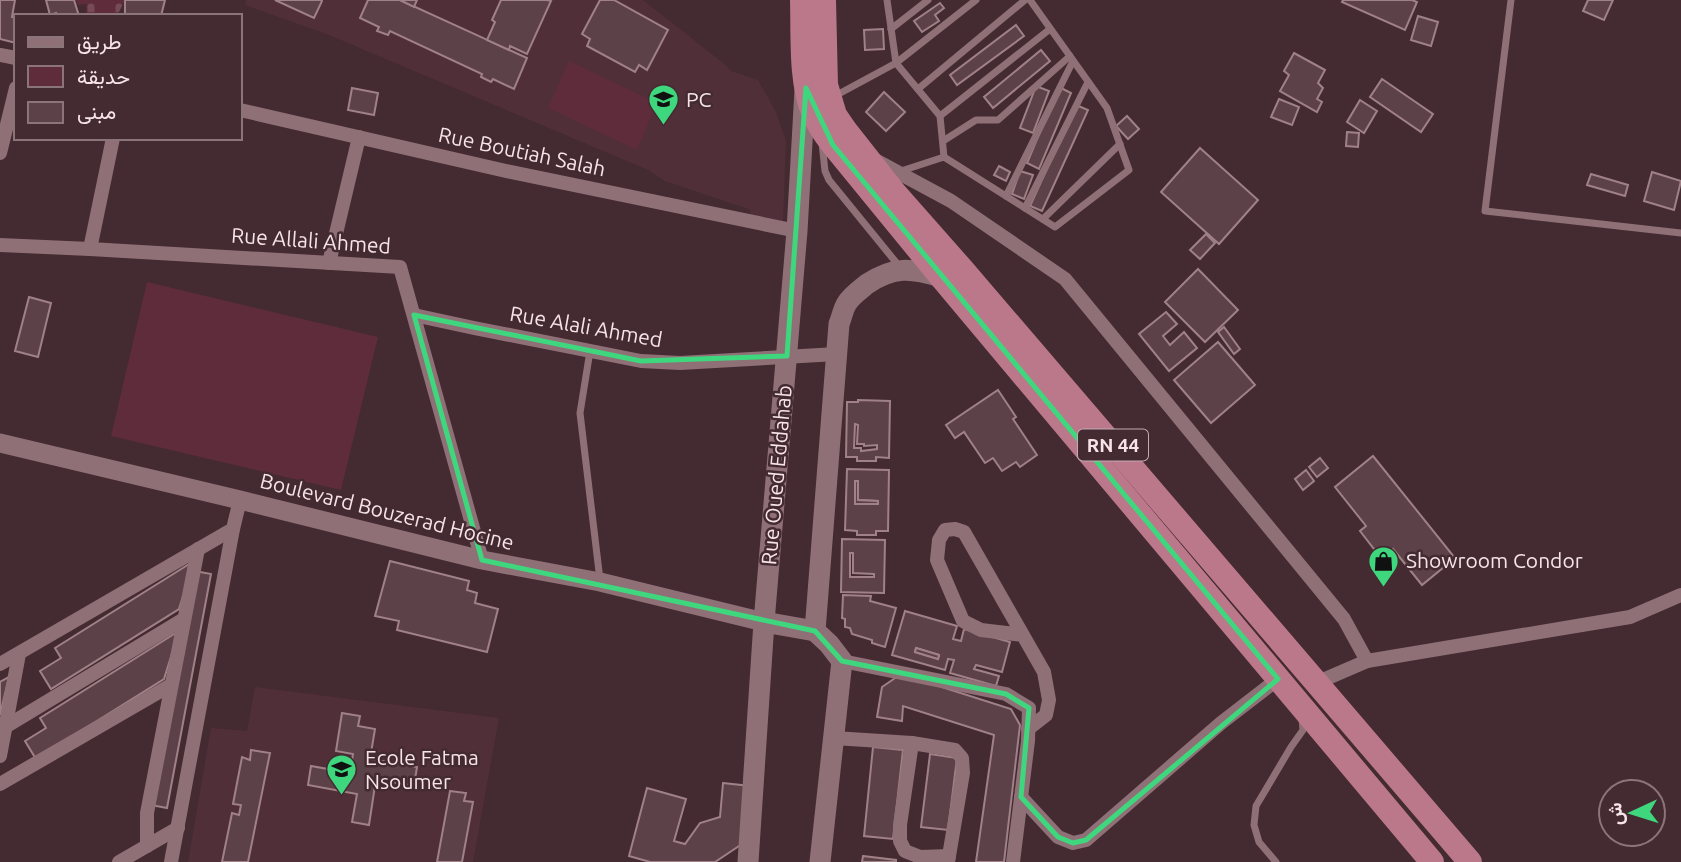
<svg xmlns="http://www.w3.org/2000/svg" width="1681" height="862" font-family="Ubuntu,Vazirmatn,sans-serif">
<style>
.built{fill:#512f38}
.green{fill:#5e2c3b}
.cemetery{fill:url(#cemetery-stones)}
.building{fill:#5d4148;stroke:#a08188;stroke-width:2;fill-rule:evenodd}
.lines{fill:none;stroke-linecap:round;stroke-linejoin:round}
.service{stroke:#8f7077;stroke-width:7}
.minor{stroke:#8f7077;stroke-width:14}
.tertiary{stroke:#8f7077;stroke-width:19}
.secondary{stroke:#8f7077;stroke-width:21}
.trunk{stroke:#bb788a;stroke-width:24}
.marked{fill:none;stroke:#3fd77d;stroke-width:5;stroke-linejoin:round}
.labels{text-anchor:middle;stroke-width:5;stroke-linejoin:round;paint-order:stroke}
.shield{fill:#442a31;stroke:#c1acb1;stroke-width:2}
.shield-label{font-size:19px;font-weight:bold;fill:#f6e4e8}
.poi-label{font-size:21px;fill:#f6e4e8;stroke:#442a31;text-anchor:start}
.street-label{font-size:21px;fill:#f6e4e8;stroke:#442a31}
</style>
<defs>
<pattern id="cemetery-stones" width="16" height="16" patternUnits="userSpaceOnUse" patternTransform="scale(1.75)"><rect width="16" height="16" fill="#5e2c3b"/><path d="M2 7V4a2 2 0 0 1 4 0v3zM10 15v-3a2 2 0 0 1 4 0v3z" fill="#764a57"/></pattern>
</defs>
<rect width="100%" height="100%" fill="#442a31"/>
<g class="built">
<path d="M246 0H643L727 66 731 71 758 80 776 112 786 141 783 221 776 227 748 221 751 210 665 181 648 170 329 35 245 5Z"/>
<path d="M255 687 499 718 473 862H188L211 728 247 731Z"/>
</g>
<g class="green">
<path d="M569 61 657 103 637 150 548 108Z"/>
<path d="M147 282 378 337 341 490 111 436Z"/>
</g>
<path class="cemetery" d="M76 0H125L117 16H87L86 4 78 5Z"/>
<g class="building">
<path d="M0 0H15L12 17 16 18V43L0 39Z"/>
<path d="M46 0H74L79 16H57L56 13 50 15Z"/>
<path d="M125 0H165L161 16H125Z"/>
<path d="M275 0H321L322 1 314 18Z"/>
<path d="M368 0H400L527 58 514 89 493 79 491 82 481 77 482 74 390 31 388 35 377 31 379 27 360 18Z"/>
<path d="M400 0H417L414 7Z"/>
<path d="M501 0H547L551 1 527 54 510 46 509 50 487 40 495 22 492 20Z"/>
<path d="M600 0H614L668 30 647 70 639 65 635 72 587 46 590 39 582 34Z"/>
<path d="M1343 0H1412L1417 2 1405 30 1342 2Z"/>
<path d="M1588 0H1613L1604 20 1583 11Z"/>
<path d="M940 3 944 8 935 15 939 21 922 32 914 21Z"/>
<path d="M1418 16 1438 22 1431 46 1411 40Z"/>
<path d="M1016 25 1024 36 957 85 950 75Z"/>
<path d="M883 29 884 49 865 50 864 30Z"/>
<path d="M1041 50 1050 61 993 108 984 97Z"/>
<path d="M1294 53 1325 70 1318 83 1323 88 1317 99 1322 102 1317 112 1280 91 1289 75 1284 71Z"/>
<path d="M1382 79 1433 114 1421 132 1370 97Z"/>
<path d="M1036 86 1049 91 1033 133 1020 128Z"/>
<path d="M1059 87 1071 93 1039 169 1027 163Z"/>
<path d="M352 88 378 93 374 115 348 110Z"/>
<path d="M884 92 905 112 886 131 866 112Z"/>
<path d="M1279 99 1299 107 1292 125 1271 117Z"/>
<path d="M1360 100 1377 111 1364 133 1347 122Z"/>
<path d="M1076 105 1088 110 1042 211 1030 206Z"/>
<path d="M1127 116 1139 129 1128 139 1116 126Z"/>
<path d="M1347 132 1359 133 1358 147 1346 146Z"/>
<path d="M1200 148 1258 200 1219 244 1161 192Z"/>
<path d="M999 166 1010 172 1006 181 994 175Z"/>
<path d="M1020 171 1033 175 1024 199 1012 194Z"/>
<path d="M1652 172 1681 181 1674 210 1644 201Z"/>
<path d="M1591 174 1628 185 1625 196 1587 185Z"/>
<path d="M1206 234 1215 243 1200 259 1190 250Z"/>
<path d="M1198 269 1238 310 1205 342 1165 302Z"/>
<path d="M29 297 51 303 38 357 15 351Z"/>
<path d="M1166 312 1177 324 1163 336 1170 345 1184 332 1197 348 1169 371 1139 334Z"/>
<path d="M1224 327 1240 349 1234 354 1218 332Z"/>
<path d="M1218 342 1255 385 1211 423 1174 380Z"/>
<path d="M998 390 1016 417 1013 419 1037 455 1020 467 1016 462 1002 471 993 458 985 463 964 432 955 438 946 425Z"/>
<path d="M858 400 890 401 889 458 876 457V461H857V457H846L847 402H858ZM855 424 858 425 857 444H864V446L877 445V449L861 451V448H854Z"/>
<path d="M1373 456 1455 558 1422 585 1393 549 1381 558 1360 531 1366 526 1335 487Z"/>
<path d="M1320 458 1328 468 1317 477 1309 467Z"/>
<path d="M847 469 889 470 888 531H876V535H857V531L845 530ZM855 481H858V500L878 501V504H855Z"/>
<path d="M1306 470 1314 481 1303 490 1295 479Z"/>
<path d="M855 481H858V500L878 501V504H855Z"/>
<path d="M842 539 885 540 884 593 841 592ZM850 553H853V573L874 574V577H850Z"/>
<path d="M194 561 179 609 51 689 40 671 61 658 55 648Z"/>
<path d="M390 561 469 581 467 590 477 593 475 603 498 609 487 652 397 630 399 621 375 616Z"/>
<path d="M195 571 211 574 167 808 151 805Z"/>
<path d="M843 595 871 596 870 601 896 608 885 647 872 643V640L852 634 850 628 845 627V619L842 618Z"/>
<path d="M905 611 957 626 953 639 961 641 964 629 1010 642 1002 672 976 665 974 669 999 676 996 686 950 673 954 660 948 659 945 670 892 655ZM916 648 939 655 938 659 915 652Z"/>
<path d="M179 631 164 679 36 759 25 741 46 728 40 718Z"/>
<path d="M916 648 939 655 938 659 915 652Z"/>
<path d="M901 674 1011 709 1020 725 1004 862H976L994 735 903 706 902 721 877 717 882 687Z"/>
<path d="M9 677 0 715V682Z"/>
<path d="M342 713 360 716 358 726 375 729 370 759 417 767 414 786 376 779 369 825 352 822 357 794 308 785 311 766 350 773 353 754 336 751Z"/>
<path d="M873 747 903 750 893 839 864 836Z"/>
<path d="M251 750 270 753 248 862H222L232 813 239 815 241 805 233 804 242 757 250 760Z"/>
<path d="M930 754 957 758 948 830 921 827Z"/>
<path d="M723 783 750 786 745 842 715 862H650L629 856 647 788 686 799 674 841 685 844 700 823 720 817Z"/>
<path d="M450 791 466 793 464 801 473 802 462 862H437Z"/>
<path d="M863 856 896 860V862H862Z"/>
</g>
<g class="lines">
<g class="service">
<path d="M1511 0 1485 211 1681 233"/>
<path d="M891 29 928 0"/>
<path d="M918 89 1025 0"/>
<path d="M833 97 896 63 887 0"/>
<path d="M940 116 1050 29"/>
<path d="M943 141 976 120H998L1070 56"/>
<path d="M822 143 825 171 829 180 899 266"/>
<path d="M944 157 940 116 896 63 976 0"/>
<path d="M898 172 944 157 1055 227 1129 170 1107 108 1030 0"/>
<path d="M1006 196 1073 61"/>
<path d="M1025 208 1088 82"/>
<path d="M1043 219 1120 144"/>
<path d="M590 351 580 413 600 580"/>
<path d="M1276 862 1259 842 1254 825 1256 806 1291 747 1303 730 1302 719"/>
</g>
<g class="minor">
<path d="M0 55 16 58"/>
<path d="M240 110 506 171 797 231"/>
<path d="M0 153 16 88"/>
<path d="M875 160 951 201 1065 279 1344 619 1367 661"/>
<path d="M0 245 90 249 400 267 482 560"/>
<path d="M90 249 113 138"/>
<path d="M329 263 359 137"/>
<path d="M414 315 474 328 641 361 680 363 837 354"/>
<path d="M1023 635 981 630 963 621 937 560 939 540 945 530 955 529 964 532 1044 672 1049 700 1046 715 1028 729"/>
<path d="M842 661 1006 694 1029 708 1028 741 1013 862"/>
<path d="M0 664 233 529 240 500"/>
<path d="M1316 683 1367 661 1630 617 1681 595"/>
<path d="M5 727 184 619"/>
<path d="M834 738 912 743 955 750 962 758 963 773 948 862"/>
<path d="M912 743 900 825V841L905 851 920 857 949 856"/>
<path d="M0 756 19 654"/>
<path d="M0 784 171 685"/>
<path d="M1021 797 1058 837 1073 843 1086 840 1221 723 1278 679"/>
<path d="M147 846V813L198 549"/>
<path d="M119 862 178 828"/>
<path d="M171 862 233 529"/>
</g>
<path class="tertiary" d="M0 443 240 500 482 560 600 582 764 622"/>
<g class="secondary">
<path d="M764 622 815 631"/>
<path d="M748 862 764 622 797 231 805 90"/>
<path d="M820 862 842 661 829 644 815 631 839 324C842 317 843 309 847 303 851 296 861 289 867 284 894 266 911 268 941 277"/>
</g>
<g class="trunk">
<path d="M802 0C803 34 800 81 813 112 817 124 825 135 833 145L941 277 1432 862"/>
<path d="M824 0 826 85 835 115 846 131 894 192 962 269 1470 862"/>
</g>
</g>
<path class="marked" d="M806 88 833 145 1278 679 1086 840 1073 843 1058 837 1021 797 1029 708 1006 694 842 661 815 631 482 560 414 315 641 361 787 356Z"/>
<defs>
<symbol id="school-pin" viewBox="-11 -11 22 30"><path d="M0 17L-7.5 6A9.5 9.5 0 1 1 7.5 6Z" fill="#3fd77d" stroke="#442a31"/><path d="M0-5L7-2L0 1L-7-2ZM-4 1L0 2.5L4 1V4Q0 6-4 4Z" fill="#111"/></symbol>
<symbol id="shop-pin" viewBox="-11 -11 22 30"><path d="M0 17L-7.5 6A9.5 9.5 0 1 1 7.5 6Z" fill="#3fd77d" stroke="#442a31"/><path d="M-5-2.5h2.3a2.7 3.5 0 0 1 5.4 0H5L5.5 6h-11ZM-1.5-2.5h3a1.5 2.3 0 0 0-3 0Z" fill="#111"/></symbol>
</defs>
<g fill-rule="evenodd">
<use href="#school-pin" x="646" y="82" width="35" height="47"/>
<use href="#shop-pin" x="1366" y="544" width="35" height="47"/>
<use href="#school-pin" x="324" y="752" width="35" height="47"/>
</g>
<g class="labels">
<rect class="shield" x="1078" y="429.5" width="70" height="31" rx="5"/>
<g class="shield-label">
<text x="1113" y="452">RN 44</text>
</g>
<g class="poi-label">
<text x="686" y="107">PC</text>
<text x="1406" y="568">Showroom Condor</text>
<text x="365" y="765">Ecole Fatma<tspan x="365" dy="24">Nsoumer</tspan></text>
</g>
<g class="street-label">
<text transform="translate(522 152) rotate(12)" y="7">Rue Boutiah Salah</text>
<text transform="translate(311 241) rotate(4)" y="7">Rue Allali Ahmed</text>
<text transform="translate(586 327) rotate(10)" y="7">Rue Alali Ahmed</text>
<text transform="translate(777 475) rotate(-85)" y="7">Rue Oued Eddahab</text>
<text transform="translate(387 512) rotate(14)" y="7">Boulevard Bouzerad Hocine</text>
</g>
</g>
<rect x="14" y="14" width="228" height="126" fill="#442a31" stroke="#8b747a" stroke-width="2"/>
<rect x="28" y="37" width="35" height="10" fill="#8f7077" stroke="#8b747a" stroke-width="2"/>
<text x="77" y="49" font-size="21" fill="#f6e4e8">طريق</text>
<rect x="28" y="66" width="35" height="21" fill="#5e2c3b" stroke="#8b747a" stroke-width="2"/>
<text x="77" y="84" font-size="21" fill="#f6e4e8">حديقة</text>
<rect x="28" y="102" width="35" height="21" fill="#5d4148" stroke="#8b747a" stroke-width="2"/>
<text x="77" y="119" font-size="21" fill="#f6e4e8">مبنى</text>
<g transform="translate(1632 813) rotate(266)"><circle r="33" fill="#442a31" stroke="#8b747a" stroke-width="2"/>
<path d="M0-5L12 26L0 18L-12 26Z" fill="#3fd77d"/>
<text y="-10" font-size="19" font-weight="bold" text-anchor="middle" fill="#f6e4e8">ش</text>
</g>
</svg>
